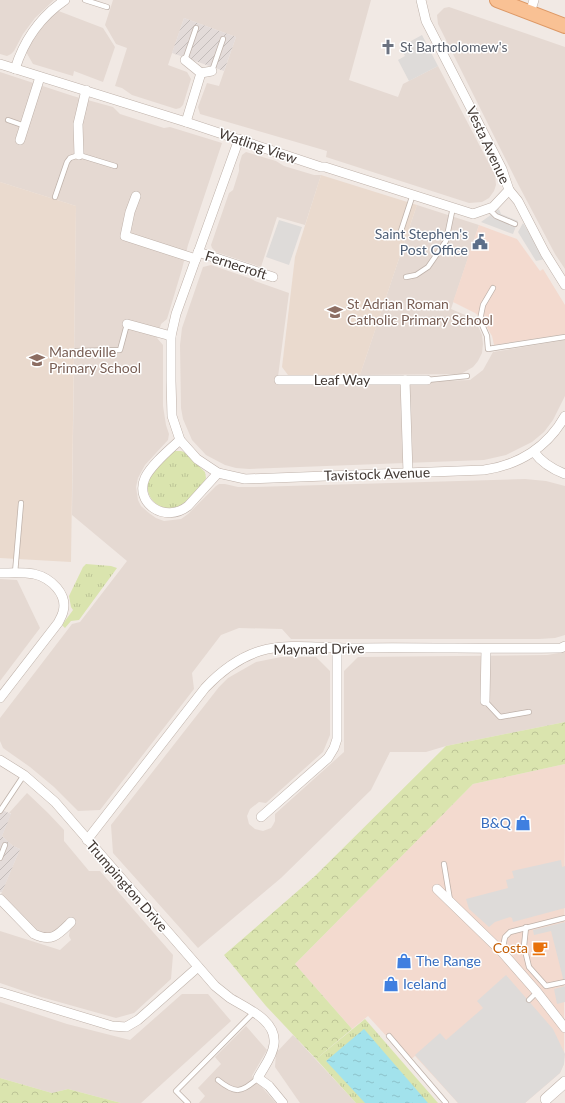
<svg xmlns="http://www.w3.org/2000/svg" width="565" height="1103" font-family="Lato,sans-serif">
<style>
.residential{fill:#e5d9d2}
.commercial{fill:#f3dacf}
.industrial{fill:url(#industrial-furrows)}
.education{fill:#eadace}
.grass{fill:url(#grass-tufts)}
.forest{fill:url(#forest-crowns)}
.parking{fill:#dedbd9}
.water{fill:url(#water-ripples)}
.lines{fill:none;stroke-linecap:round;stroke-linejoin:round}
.service-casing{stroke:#bfb2aa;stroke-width:6}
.minor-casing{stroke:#bfb2aa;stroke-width:10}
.tertiary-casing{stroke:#bfb2aa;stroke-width:12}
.primary-casing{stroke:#dd9865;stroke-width:16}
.service{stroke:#fff;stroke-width:4.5}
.minor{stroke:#fff;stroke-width:9}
.tertiary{stroke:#fff;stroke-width:11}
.primary{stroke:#f9c194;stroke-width:14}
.labels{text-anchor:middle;stroke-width:3;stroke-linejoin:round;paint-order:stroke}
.worship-label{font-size:14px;fill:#5b616d;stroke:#fff;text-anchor:start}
.street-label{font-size:14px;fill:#423934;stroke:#fff}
.service-label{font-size:14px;fill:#4e5e75;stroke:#fff;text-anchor:end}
.education-label{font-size:14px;fill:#785e54;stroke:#fff;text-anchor:start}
.shop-label{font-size:14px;fill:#366cbe;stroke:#fff;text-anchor:start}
.food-label{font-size:14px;fill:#c56008;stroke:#fff;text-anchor:end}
</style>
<defs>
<pattern id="industrial-furrows" width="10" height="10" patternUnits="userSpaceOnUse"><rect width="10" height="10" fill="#e3dbd9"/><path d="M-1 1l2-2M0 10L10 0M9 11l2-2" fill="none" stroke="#c4bdbb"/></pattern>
<pattern id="grass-tufts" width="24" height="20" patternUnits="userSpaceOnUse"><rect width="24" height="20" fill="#dae4ae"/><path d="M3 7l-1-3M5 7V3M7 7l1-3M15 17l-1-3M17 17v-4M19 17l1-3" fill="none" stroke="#bcc496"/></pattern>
<pattern id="forest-crowns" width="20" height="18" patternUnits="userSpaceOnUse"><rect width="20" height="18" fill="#dae4ae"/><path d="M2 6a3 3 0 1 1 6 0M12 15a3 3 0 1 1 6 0" fill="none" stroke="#bcc496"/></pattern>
<pattern id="water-ripples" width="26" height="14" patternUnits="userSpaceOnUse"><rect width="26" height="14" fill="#a2e2ec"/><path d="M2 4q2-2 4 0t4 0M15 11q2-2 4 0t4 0" fill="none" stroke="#8dc3cb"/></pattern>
</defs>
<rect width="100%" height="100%" fill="#f1e9e4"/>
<g class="residential">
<path d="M0 0H54L35 18 23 34 14 51 11 54 7 56 0 54Z"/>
<path d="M113 0H371L349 80 398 97 403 84 438 66 495 175 496 185 494 191 489 198 482 202 469 203 326 157 327 151 200 114 198 107 207 83 219 86 236 37 184 18 168 65 187 72 191 79 183 105 180 108 176 109 132 95 122 88 115 86 127 48 116 44 105 25Z"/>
<path d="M449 7 565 47V269L555 254 518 184 438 24 437 15 444 8Z"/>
<path d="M56 10 103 28 115 47 103 82 74 71 73 76 33 64 25 50 34 33Z"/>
<path d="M0 72 73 96 113 107 120 114 164 128 170 127 222 143 188 245 182 269 167 319 161 324 157 338 163 345V406L166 425 169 434 168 440 145 465 138 478 136 487 138 500 141 506 149 513 156 518 164 521 181 519 188 514 216 486 219 484H225L238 487H252L525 479 546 481 565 486V635L555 638 539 639H291L282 629 239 628 221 635 192 673 194 689 100 810 78 811 54 787 30 767 3 748 0 741V718L72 624 80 622 127 561 72 515 76 206 0 182Z"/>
<path d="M246 152 276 161 284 166 314 175H321L305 225 277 217 261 267 216 252 212 248 211 245 229 193 233 190 239 171V165L242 155Z"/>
<path d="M417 205 479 225 451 309 465 315 478 326 482 335 483 344 482 353 478 361 473 367 461 374 360 375Z"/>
<path d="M211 265 252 279 255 281 289 293 277 384 286 385 397 383 401 386H409L414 382 470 380 483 370 493 352 565 340V396L553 420 544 432 532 442 506 455 484 460 249 469 236 468 225 465 206 455 192 440 183 419 181 408 180 345 182 328 203 267Z"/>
<path d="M0 579 17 580 40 628 0 681Z"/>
<path d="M565 652V722L446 746 426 752H390L371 790 281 878 198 948 113 853 111 825 219 687 228 678 256 662 281 657H316L330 671V735L323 752 266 803 259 802 250 809 247 816 249 824 255 829 263 831 271 828 273 825 275 821V814L344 752V671L358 657 547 655Z"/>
<path d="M27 793 48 813 64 830V841L89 871H100L173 955 171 979 134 1013 116 1018 41 997 0 983V931L60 950 71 940 69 936 70 929 44 935 33 928 1 894 20 849 13 846 2 836 11 813H9Z"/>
<path d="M182 994H208L231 1021 141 1103H121L68 1089 52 1093 0 1078V1002L67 1024 130 1040Z"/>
<path d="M246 1026 267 1050 252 1076 276 1103H199L205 1096 198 1088 221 1064 215 1057Z"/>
<path d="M293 1035 356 1103H300L275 1067 276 1053Z"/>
</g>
<g class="commercial">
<path d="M479 225 517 239 540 271 543 269 565 305V334L494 345 492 336 482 319 475 313 453 302Z"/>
<path d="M565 764 564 1064 560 1073 525 1103H458L415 1056 409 1061 368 1016 352 1029 295 964 473 784Z"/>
</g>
<g class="industrial">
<path d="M184 18 236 37 224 71 172 53Z"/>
<path d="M0 809 11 814 2 836 13 846 20 849 2 892H0Z"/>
</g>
<g class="education">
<path d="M321 175 417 205 360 375H288L282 367 295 257Z"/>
<path d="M0 182 76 206 71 562 0 558Z"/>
</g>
<g class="grass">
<path d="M174 451H181L184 452 205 472 206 478 204 482C197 489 190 499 182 505 166 516 144 501 148 482 150 474 168 455 174 451Z"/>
<path d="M86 564 111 566 117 568 79 620 71 621 65 628 62 625 73 610 71 607 69 596 83 567Z"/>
<path d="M365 1019 438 1103H356L316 1059Z"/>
</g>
<g class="forest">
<path d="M565 722V764L473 784 295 964 352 1029 316 1059 266 1006 224 955 315 876 446 746Z"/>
<path d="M0 1078 52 1093 68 1089 121 1103H0Z"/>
</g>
<g class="parking">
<path d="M422 35 438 66 409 81 398 60 405 56 400 47Z"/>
<path d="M499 209 501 214 518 221 513 234 481 222Z"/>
<path d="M279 220 302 227 289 265 266 257Z"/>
<path d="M523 223 545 259 536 261 518 232Z"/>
<path d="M561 860 562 867 565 866V908L513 922 512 918 510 917 495 922 489 927 469 909 466 899 508 888 506 880 514 878 512 871Z"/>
<path d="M565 922V1002L557 1004 554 989 565 986 551 931 534 935 533 930Z"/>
<path d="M506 975 553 1029 565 1054 564 1064 560 1073 525 1103H458L415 1055 440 1033 446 1040 483 1008 477 1001Z"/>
</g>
<path class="water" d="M364 1029 428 1103H365L326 1061Z"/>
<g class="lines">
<defs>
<g id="service">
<path d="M85 0 107 7"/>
<path d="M185 60 196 28"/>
<path d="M212 71 223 39"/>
<path d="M8 120 25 126"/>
<path d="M55 197 67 162 70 158 79 155 115 166"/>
<path d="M489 209 496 216 515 224"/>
<path d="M399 237 413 194"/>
<path d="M406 277 416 275 428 267 446 241 453 207"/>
<path d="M493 288 483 305 480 320 487 336 488 349 565 337"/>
<path d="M76 351 120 350 127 324"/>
<path d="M427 380 467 376"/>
<path d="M15 573 21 503"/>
<path d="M485 701 500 717 529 712"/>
<path d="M0 811 24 775"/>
<path d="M0 858 5 845"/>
<path d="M444 864 450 900"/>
<path d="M526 927 524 946 529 967 546 986 565 982"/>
<path d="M502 952 505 937 510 932 565 918"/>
<path d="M529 1000 537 992"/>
<path d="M389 1036 446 1103"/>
<path d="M218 1080C235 1094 242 1093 258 1078"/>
<path d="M188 1103 176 1091 254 1012"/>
</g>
<g id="minor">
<path d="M421 0 426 21 502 169 509 190 518 201 545 253 565 285"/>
<path d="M530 13 534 0"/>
<path d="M185 60 201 73 186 122"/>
<path d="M0 64 186 122 321 167H325L473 214 493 207 509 190"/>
<path d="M15 69C24 40 40 17 65 0"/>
<path d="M201 73 212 71"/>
<path d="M239 139 176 314 171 336V381L172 416 180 440 197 459 218 473 245 479 484 470C519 465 548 447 565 416"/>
<path d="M20 140 40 77"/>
<path d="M79 155 78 124 86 90"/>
<path d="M136 196 130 212 125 236 196 259"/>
<path d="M198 252 273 277"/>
<path d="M127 324 171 336"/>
<path d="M279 380H427"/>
<path d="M405 380 408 473"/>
<path d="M180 440C169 450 151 465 145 478 134 503 165 524 188 506L218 473"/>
<path d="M534 452C542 463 552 469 565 474"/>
<path d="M0 573C11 573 23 572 34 574 51 578 68 594 63 612 62 616 60 619 58 623L0 698"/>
<path d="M485 701 486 649"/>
<path d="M0 760 24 775 55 802 215 986C220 990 225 994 230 998 246 1008 277 1020 274 1044 273 1056 263 1068 258 1078L269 1086 283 1103"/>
<path d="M261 817 328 758 334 748 337 739V648"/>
<path d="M87 840 205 688C221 671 238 658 260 651 288 643 319 648 348 648 419 647 490 649 561 648L565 646"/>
<path d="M437 889 502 952 537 992 565 1028"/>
<path d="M0 899 34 934C52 943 59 934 71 922"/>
<path d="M0 992 112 1026 126 1027 138 1020 198 967"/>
</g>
<path id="tertiary" d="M546 1099 565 1082"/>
<path id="primary" d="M497 0 565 26"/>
</defs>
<use href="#service" class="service-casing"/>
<use href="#minor" class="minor-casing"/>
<use href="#tertiary" class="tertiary-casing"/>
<use href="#primary" class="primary-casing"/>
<use href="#service" class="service"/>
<use href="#minor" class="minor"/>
<use href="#tertiary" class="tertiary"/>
<use href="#primary" class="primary"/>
</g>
<defs>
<symbol id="church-bare" viewBox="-9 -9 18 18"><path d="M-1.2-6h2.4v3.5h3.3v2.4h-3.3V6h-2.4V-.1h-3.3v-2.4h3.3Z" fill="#6b7280" stroke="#fff" stroke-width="2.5" paint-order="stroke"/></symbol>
<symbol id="civic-bare" viewBox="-9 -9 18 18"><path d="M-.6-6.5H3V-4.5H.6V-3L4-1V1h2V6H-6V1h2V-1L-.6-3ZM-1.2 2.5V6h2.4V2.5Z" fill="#5c6f8a" stroke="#fff" stroke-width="2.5" paint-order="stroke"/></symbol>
<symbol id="school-bare" viewBox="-9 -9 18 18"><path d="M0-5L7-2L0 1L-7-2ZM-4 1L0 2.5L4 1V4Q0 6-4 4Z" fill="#8d6e63" stroke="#fff" stroke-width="2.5" paint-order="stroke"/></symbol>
<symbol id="shop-bare" viewBox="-9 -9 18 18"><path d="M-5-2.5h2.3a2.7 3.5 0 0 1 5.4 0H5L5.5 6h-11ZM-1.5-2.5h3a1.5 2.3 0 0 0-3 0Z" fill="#3f7fe0" stroke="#fff" stroke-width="2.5" paint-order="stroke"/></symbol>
<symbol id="cafe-bare" viewBox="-9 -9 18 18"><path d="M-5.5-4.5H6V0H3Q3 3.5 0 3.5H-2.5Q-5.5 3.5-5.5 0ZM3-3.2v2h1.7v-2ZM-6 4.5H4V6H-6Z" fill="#e8710a" stroke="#fff" stroke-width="2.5" paint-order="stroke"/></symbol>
</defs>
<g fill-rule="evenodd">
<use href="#church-bare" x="377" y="36" width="22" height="22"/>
<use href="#civic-bare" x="469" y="231" width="22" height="22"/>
<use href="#school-bare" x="324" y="301" width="22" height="22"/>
<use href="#school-bare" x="26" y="349" width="22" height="22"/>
<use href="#shop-bare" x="512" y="812" width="22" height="22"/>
<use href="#cafe-bare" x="529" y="937" width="22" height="22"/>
<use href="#shop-bare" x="393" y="950" width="22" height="22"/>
<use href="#shop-bare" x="380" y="973" width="22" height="22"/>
</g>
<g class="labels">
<g class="worship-label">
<text x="400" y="52">St Bartholomew's</text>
</g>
<g class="street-label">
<text transform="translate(488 145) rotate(65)" y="5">Vesta Avenue</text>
<text transform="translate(258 146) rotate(19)" y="5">Watling View</text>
<text transform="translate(236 265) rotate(18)" y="5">Fernecroft</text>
<text x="342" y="385">Leaf Way</text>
<text transform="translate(377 474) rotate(-2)" y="5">Tavistock Avenue</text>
<text transform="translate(319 649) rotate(-1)" y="5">Maynard Drive</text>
<text transform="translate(127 886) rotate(49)" y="5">Trumpington Drive</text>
</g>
<g class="service-label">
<text x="468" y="239">Saint Stephen's<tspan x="468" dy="16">Post Office</tspan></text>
</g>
<g class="education-label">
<text x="347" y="309">St Adrian Roman<tspan x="347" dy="16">Catholic Primary School</tspan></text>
<text x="49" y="357">Mandeville<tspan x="49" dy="16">Primary School</tspan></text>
</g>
<g class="shop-label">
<text x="511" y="828" text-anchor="end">B&amp;Q</text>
<text x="416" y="966">The Range</text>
<text x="403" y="989">Iceland</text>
</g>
<g class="food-label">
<text x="528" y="953">Costa</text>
</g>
</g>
</svg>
